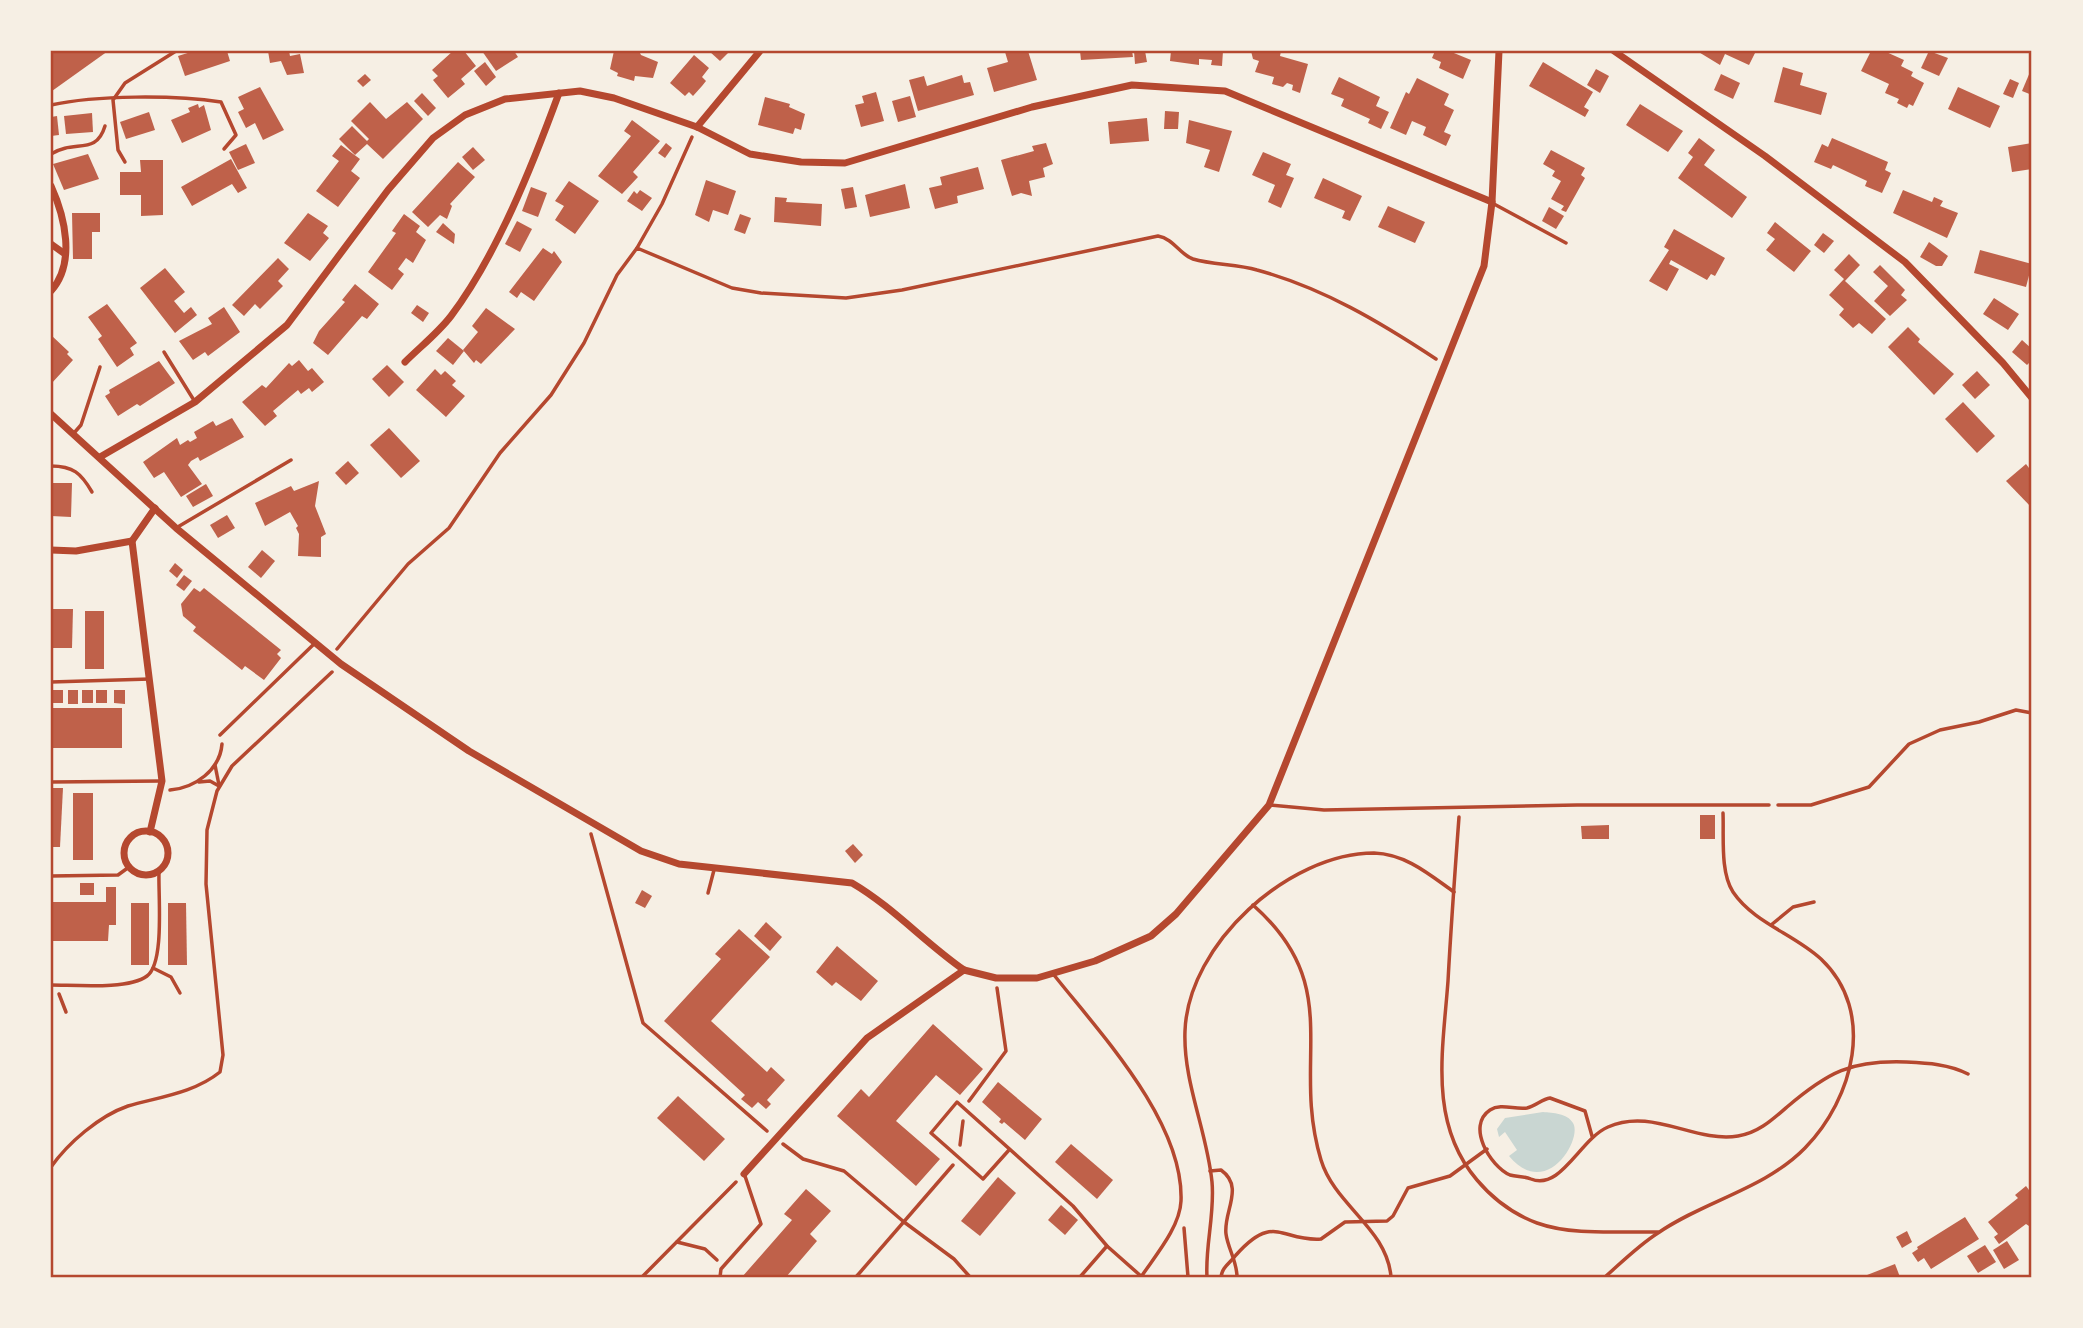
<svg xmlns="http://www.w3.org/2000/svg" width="2083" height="1328" font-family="'Asap Condensed',sans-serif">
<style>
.water{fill:#c9d6d2}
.building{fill:#bf614a}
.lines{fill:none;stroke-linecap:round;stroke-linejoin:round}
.path{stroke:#b5482f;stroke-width:3.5}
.service{stroke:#b5482f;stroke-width:3.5}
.minor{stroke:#b5482f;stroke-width:7}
.neatline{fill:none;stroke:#b5482f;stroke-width:2.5}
</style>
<rect width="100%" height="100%" fill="#f6efe4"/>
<path class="water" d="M1543 1112C1553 1113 1567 1113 1573 1123 1583 1139 1546 1201 1509 1156L1517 1150 1505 1132 1499 1137 1497 1129 1505 1118Z"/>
<g class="building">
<path d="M55 51H108L52 91 51 54Z"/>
<path d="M194 51H227L230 61 185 76 178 56Z"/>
<path d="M268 51H289L290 56 300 54 304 73 287 75 281 61 270 63Z"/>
<path d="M453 51H464L476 66 461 79 465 84 448 98 433 80 438 76 432 70Z"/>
<path d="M482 51H514L518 57 496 71Z"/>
<path d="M614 51H639L641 55 658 62 653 78 635 76 634 81 617 76 618 73 610 69Z"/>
<path d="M709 51H725L728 53 720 61Z"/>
<path d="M1028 51 1037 80 994 92 987 68 1008 62 1005 52Z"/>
<path d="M1080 51H1132L1133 57 1081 60Z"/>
<path d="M1134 51H1145L1147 62 1135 64Z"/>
<path d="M1171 51H1223L1222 66 1211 65 1212 60 1199 59V65L1170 61Z"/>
<path d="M1251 51H1281L1280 56 1308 64 1300 93 1292 90 1293 85 1287 83 1283 87 1272 84 1274 77 1255 72 1259 61 1253 59Z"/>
<path d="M1435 51H1449L1471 60 1463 79 1439 68 1441 62 1432 58Z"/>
<path d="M1697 51H1756L1749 65 1725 54 1720 65Z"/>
<path d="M1871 51H1884L1904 60 1901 66 1913 72 1911 76 1924 83 1913 106 1909 104 1907 108 1897 103 1899 99 1885 93 1889 84 1861 71Z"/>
<path d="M1929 51 1948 58 1939 76 1921 68Z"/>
<path d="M694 55 709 68 702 77 706 81 702 86 693 96 689 92 685 96 670 83Z"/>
<path d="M485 62 496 77 486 86 474 71Z"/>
<path d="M1543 62 1593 92 1584 107 1589 110 1585 117 1529 86Z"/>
<path d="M1783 67 1803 73 1800 85 1827 93 1821 115 1774 102Z"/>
<path d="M1596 69 1609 76 1600 93 1587 85Z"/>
<path d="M2030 72 2032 73V95L2022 91Z"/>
<path d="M365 74 371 80 363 87 357 81Z"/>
<path d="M1721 74 1740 83 1733 99 1714 90Z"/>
<path d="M962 75 964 83 970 82 974 95 918 111 909 80 924 76 927 86Z"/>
<path d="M1339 77 1380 97 1376 106 1389 112 1381 129 1368 123 1370 119 1341 106 1344 99 1331 94Z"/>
<path d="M1417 78 1449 94 1444 105 1454 110 1444 132 1451 135 1446 146 1423 135 1426 127 1412 121 1406 135 1390 128 1406 92 1409 94Z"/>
<path d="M2010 79 2019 83 2013 98 2003 94Z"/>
<path d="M260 87 284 130 263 140 255 123 246 128 238 112 244 109 238 97Z"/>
<path d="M1958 87 2000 106 1990 128 1948 109Z"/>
<path d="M876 92 884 121 861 127 855 105 864 103 862 96Z"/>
<path d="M422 93 436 108 428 116 414 101Z"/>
<path d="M910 96 916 117 898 122 892 101Z"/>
<path d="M765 97 790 104 789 107 805 114 801 130 795 128 793 134 758 125Z"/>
<path d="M370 102 386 119 407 102 423 119 383 159 367 144 355 155 339 139 352 126 367 141 369 139 351 121Z"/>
<path d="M198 104 199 108 204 105 211 130 182 143 171 120 190 112 188 108Z"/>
<path d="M1640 104 1683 131 1668 152 1626 125Z"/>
<path d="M1165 111 1179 112 1178 129H1164Z"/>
<path d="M149 112 155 130 126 139 120 122Z"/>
<path d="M92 113 93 132 66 134 64 116Z"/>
<path d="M57 116 59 135 51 136V117Z"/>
<path d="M1147 118 1149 141 1110 144 1108 122Z"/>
<path d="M632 120 660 141 633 172 638 177 622 194 598 176 631 136 624 131Z"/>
<path d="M1189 120 1232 131 1219 172 1204 167 1210 150 1186 143Z"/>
<path d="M1699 138 1715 150 1704 165 1747 197 1732 218 1678 178 1693 157 1688 153Z"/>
<path d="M1832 138 1888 162 1885 170 1891 173 1882 193 1865 186 1867 181 1833 165 1831 169 1814 162 1822 144 1828 147Z"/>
<path d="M666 143 672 148 665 158 658 153Z"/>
<path d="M1046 143 1053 164 1043 168 1045 177 1029 181 1032 196 1021 193 1012 196 1001 160 1034 151 1032 146Z"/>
<path d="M2032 143V169L2012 172 2008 147Z"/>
<path d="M246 144 255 163 238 170 229 152Z"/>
<path d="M341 145 360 159 351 171 360 178 338 207 316 191 339 161 332 156Z"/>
<path d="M473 147 485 160 473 170 462 157Z"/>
<path d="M1551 150 1585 168 1581 175 1585 178 1566 212 1561 210 1564 206 1551 199 1561 181 1552 176 1555 171 1543 164Z"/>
<path d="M1263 152 1291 164 1286 175 1294 178 1281 208 1268 202 1275 185 1252 175Z"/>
<path d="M88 154 99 179 64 190 53 164Z"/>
<path d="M231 159 247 188 238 193 232 184 192 206 181 187Z"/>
<path d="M140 160H163V215L141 216V195H120V172H141Z"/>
<path d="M458 162 475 177 450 204 452 206 447 219 440 215 428 227 412 212Z"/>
<path d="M978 167 984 189 957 196 958 203 935 209 929 188 942 185 940 177Z"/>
<path d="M1323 178 1362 196 1350 221 1342 218 1345 211 1314 198Z"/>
<path d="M706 180 736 191 728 215 713 210 709 222 695 215Z"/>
<path d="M569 181 599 201 575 234 555 220 564 206 555 201Z"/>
<path d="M905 184 910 208 870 217 865 195Z"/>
<path d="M531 187 547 193 538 217 522 211Z"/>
<path d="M853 187 857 207 845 209 841 189Z"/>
<path d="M640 190 652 198 642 211 627 201 634 191 637 194Z"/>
<path d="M1903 190 1932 202 1934 197 1943 201 1940 206 1958 213 1947 238 1893 213Z"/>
<path d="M775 197 787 198 786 202 822 204 821 226 774 222Z"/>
<path d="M1388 206 1425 222 1415 243 1378 227Z"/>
<path d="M1549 207 1564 216 1556 229 1542 221Z"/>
<path d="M72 213H100V232H92V259H73Z"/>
<path d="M308 213 328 226 323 233 329 238 310 261 284 243Z"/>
<path d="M404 214 420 226 416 232 426 240 413 263 406 258 398 269 404 274 392 290 368 272 396 233 392 231Z"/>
<path d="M740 214 751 218 745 234 734 230Z"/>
<path d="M517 221 532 229 520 252 505 244Z"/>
<path d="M1775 222 1811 251 1794 272 1766 250 1775 239 1767 233Z"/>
<path d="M443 223 455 234 454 244 436 232Z"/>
<path d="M1674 229 1725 258 1715 276 1711 274 1707 280 1671 260 1669 264 1679 269 1667 291 1649 281 1669 250 1664 247Z"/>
<path d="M1823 233 1834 241 1824 253 1814 245Z"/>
<path d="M1929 242 1948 256 1942 266H1936L1920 257Z"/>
<path d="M543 248 552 254 554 251 562 262 534 301 521 292 517 298 509 292Z"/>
<path d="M1980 250 2032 264 2026 287 1974 273Z"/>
<path d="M1849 254 1860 265 1845 281 1886 319 1872 334 1859 323 1853 328 1839 315 1844 309 1829 295 1844 279 1834 270Z"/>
<path d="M278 258 289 269 278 281 283 286 260 309 255 304 244 316 232 305Z"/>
<path d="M1880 265 1905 290 1901 295 1907 300 1890 316 1874 301 1888 286 1873 272Z"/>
<path d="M165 268 185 292 174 301 184 313 191 307 197 315 175 333 140 288Z"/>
<path d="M355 284 379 304 367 319 362 316 328 355 313 343 319 331 345 302 342 300Z"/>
<path d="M1994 298 2019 314 2008 330 1983 314Z"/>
<path d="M107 304 137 343 130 348 134 355 117 367 98 339 102 336 88 317Z"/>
<path d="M417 305 429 313 423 322 411 313Z"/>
<path d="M224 307 240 332 208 356 205 352 193 360 179 341 212 324 208 318Z"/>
<path d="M486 308 515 329 481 364 476 360 474 363 463 350 478 332 472 326Z"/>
<path d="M1908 327 1920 339 1918 342 1954 374 1934 395 1888 347Z"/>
<path d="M51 335 69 352 67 354 73 360 51 384Z"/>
<path d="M448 338 464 351 453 365 436 351Z"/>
<path d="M2022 340 2032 349V360L2027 365 2012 352Z"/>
<path d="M299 360 308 371 312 368 324 382 312 392 309 388 301 394 298 390 273 411 277 416 265 426 242 402 262 385 266 388 289 363 292 366Z"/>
<path d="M159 361 175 383 140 406 137 404 118 416 105 396 110 393 109 390Z"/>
<path d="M387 365 404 382 389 397 372 379Z"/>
<path d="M435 369 441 375 445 371 456 381 452 385 465 396 446 417 416 390Z"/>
<path d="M1977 371 1990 385 1975 399 1962 385Z"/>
<path d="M1963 402 1995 436 1977 453 1945 419Z"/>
<path d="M232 418 244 437 200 461 198 457 191 461 188 465 202 484 181 497 164 472 154 478 143 462 177 438 180 445 188 440 190 442 197 438 194 432 213 421 216 426Z"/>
<path d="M389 428 420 461 401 478 370 445Z"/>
<path d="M348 461 359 473 346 485 335 473Z"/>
<path d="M2026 464 2032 472V508L2006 481Z"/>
<path d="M319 481 315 506 326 534 321 537V557L298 556 299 534 296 528 298 526 290 512 265 526 255 503 291 486 294 491Z"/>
<path d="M51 483H72L71 517 51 516Z"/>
<path d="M206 484 213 496 193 507 186 496Z"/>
<path d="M227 515 235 528 218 538 210 525Z"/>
<path d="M262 550 275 561 261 578 248 567Z"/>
<path d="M175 563 183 570 177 578 169 571Z"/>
<path d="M184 575 192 581 184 591 176 585Z"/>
<path d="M194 588 200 592 204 588 281 650 277 654 281 658 264 680 245 666 242 670 193 631 196 627 183 616 181 604Z"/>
<path d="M51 609H73L72 648H51Z"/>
<rect x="85" y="611" width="19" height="58"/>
<rect x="53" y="690" width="10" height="13"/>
<rect x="68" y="690" width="10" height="14"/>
<rect x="82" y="690" width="11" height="13"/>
<rect x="96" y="690" width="11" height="13"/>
<path d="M114 690H125V704L114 703Z"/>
<rect x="51" y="708" width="71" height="40"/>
<path d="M51 788H63L60 847H51Z"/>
<rect x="73" y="793" width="20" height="67"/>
<rect x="1700" y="815" width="15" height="24"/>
<path d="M1609 825V839H1582L1581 826Z"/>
<path d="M853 844 863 855 855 863 845 851Z"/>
<rect x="80" y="883" width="14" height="12"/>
<path d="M106 887H116V925H109L108 941H51V902H106Z"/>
<path d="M642 890 652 896 645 908 635 903Z"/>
<rect x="131" y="903" width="18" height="62"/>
<path d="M168 903H186L187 965H168Z"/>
<path d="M766 922 782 937 770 951 754 936Z"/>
<path d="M739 929 770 957 711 1021 767 1072 771 1067 785 1080 767 1100 771 1104 766 1109 758 1102 752 1108 741 1099 745 1095 664 1021 721 959 715 954Z"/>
<path d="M837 946 878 981 861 1001 836 982 832 986 816 972Z"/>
<path d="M933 1024 983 1069 960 1095 936 1075 896 1121 940 1159 916 1186 837 1116 861 1089 869 1097Z"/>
<path d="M998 1082 1042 1119 1025 1140 1004 1122 1002 1124 999 1122 1001 1119 982 1102Z"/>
<path d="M678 1096 725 1139 704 1161 657 1118Z"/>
<path d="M1071 1144 1113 1180 1097 1199 1055 1162Z"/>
<path d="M998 1177 1016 1193 980 1236 961 1221Z"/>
<path d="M2026 1186 2029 1190 2032 1187V1228L2026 1224 1999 1244 1994 1237 1998 1234 1988 1222 2018 1198 2015 1195Z"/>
<path d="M806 1189 831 1211 810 1234 817 1241 786 1277H742L792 1220 784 1214Z"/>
<path d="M1061 1205 1078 1220 1065 1235 1048 1220Z"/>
<path d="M1965 1217 1979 1239 1931 1269 1924 1258 1918 1262 1912 1253 1918 1249 1917 1247Z"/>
<path d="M1907 1231 1912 1242 1902 1248 1896 1237Z"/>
<path d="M2007 1241 2019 1260 2004 1269 1993 1250Z"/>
<path d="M1985 1245 1996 1262 1978 1273 1967 1256Z"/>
<path d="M1895 1264 1900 1277H1862Z"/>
</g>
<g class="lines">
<g class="path">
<path d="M51 154C75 139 96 156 105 126"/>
<path d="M637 248 662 204 692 137"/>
<path d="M337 649 408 564 449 528 500 453 551 395 584 343 617 275 637 248 732 288 761 293 846 298 902 290 1158 236C1174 239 1179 254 1193 259 1213 265 1237 264 1257 270 1323 288 1380 322 1436 359"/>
<path d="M215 765 219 785"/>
<path d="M199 782 210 781 219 786"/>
<path d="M170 790C195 788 220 770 222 744"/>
<path d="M1778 805H1811L1869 787 1909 744 1940 730 1979 722 2016 710 2032 713"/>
<path d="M1459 817C1455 871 1451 926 1448 981 1443 1050 1428 1123 1477 1180 1493 1199 1513 1214 1537 1223 1573 1236 1620 1231 1658 1232"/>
<path d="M591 834 643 1023 767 1131"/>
<path d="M1253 905C1347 988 1290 1058 1321 1160 1335 1206 1387 1228 1391 1277"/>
<path d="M1771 925 1793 907 1814 902"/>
<path d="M59 994 66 1012"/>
<path d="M969 1101 1006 1051 997 988"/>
<path d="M1592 1136 1585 1111 1550 1098C1542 1099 1536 1106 1527 1108 1515 1110 1501 1103 1490 1110 1466 1126 1490 1166 1510 1175 1517 1177 1524 1176 1531 1179 1561 1191 1580 1139 1608 1127 1652 1107 1694 1143 1738 1136 1758 1133 1772 1120 1787 1107 1828 1072 1851 1060 1906 1062 1927 1063 1949 1064 1968 1074"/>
<path d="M783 1144 803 1159 844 1171 904 1222 954 1259 970 1277"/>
<path d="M960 1145 963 1121"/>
<path d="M51 1167C68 1143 99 1116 128 1106 159 1097 194 1093 220 1072L223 1055 206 884 207 830 217 791 232 766 332 672"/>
<path d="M1210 1171 1221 1170C1245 1187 1223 1212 1226 1234 1228 1249 1237 1261 1237 1277"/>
<path d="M1184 1228 1188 1277"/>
<path d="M677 1242 705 1249 717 1260"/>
<path d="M642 1277 736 1182"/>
<path d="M856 1277 953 1165"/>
<path d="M1207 1277C1205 1246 1215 1214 1212 1182 1207 1131 1183 1082 1185 1031 1188 944 1289 853 1374 853 1406 854 1430 875 1454 892"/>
<path d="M1221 1277C1222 1267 1230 1263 1236 1255 1274 1212 1282 1242 1321 1239L1345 1222 1387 1221 1393 1216 1408 1188 1450 1176 1487 1149"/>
<path d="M1605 1277C1622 1262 1639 1245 1658 1233 1704 1201 1765 1189 1805 1148 1853 1099 1877 1012 1821 959 1794 934 1754 923 1733 892 1720 872 1724 836 1723 813"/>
</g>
<g class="service">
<path d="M51 105C96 95 175 95 221 102L236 135 224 149"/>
<path d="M125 162 118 150 113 100 125 83 176 51"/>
<path d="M1494 204 1566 243"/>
<path d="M164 352 195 402"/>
<path d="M74 433 81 425 100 367"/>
<path d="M51 466C73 466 81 473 92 492"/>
<path d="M176 528 291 460"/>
<path d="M51 682 150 679"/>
<path d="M220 735 314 644"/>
<path d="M51 782 161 781"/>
<path d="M1269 805 1324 810 1577 805H1769"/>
<path d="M51 876 118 875 129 867"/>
<path d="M708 893 714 870"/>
<path d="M153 968 171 977 180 993"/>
<path d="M1054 975C1100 1033 1184 1122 1181 1201 1180 1227 1155 1256 1141 1277"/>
<path d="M51 985C74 985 129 990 147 976 165 963 158 894 159 871"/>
<path d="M1009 1150 983 1179 931 1133 957 1102 1073 1206 1107 1246 1142 1277"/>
<path d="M720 1277 721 1269 761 1224 745 1176"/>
<path d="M1080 1277 1107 1246"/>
</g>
<g class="minor">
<path d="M1614 51 1765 156 1905 262 2003 363 2032 398"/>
<path d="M697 127 760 51"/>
<path d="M51 186C65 217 76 263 51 291"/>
<path d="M51 244 65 254"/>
<path d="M405 362C420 347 438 333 451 316 497 255 533 164 559 93"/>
<path d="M51 414 176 528 341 664 469 751 641 851 679 864 852 883C893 907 925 943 964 970"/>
<path d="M100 457 195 402 287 325 388 190 433 138 465 115 505 99 580 91 614 98 697 127 750 154 801 162 845 163 1032 107 1132 85 1225 91 1492 202"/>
<path d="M132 541 162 781 150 832"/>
<path d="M51 550 76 551 132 541 155 508"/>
<circle cx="146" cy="853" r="22"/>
<path d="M744 1174 867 1038 964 970 996 978H1037L1095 961 1151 936 1176 914 1269 805 1484 266 1492 202 1499 51"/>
</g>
</g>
<rect width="2083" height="1328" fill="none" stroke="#f6efe4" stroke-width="105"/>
<rect x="52" y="52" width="1978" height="1224" class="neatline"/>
</svg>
